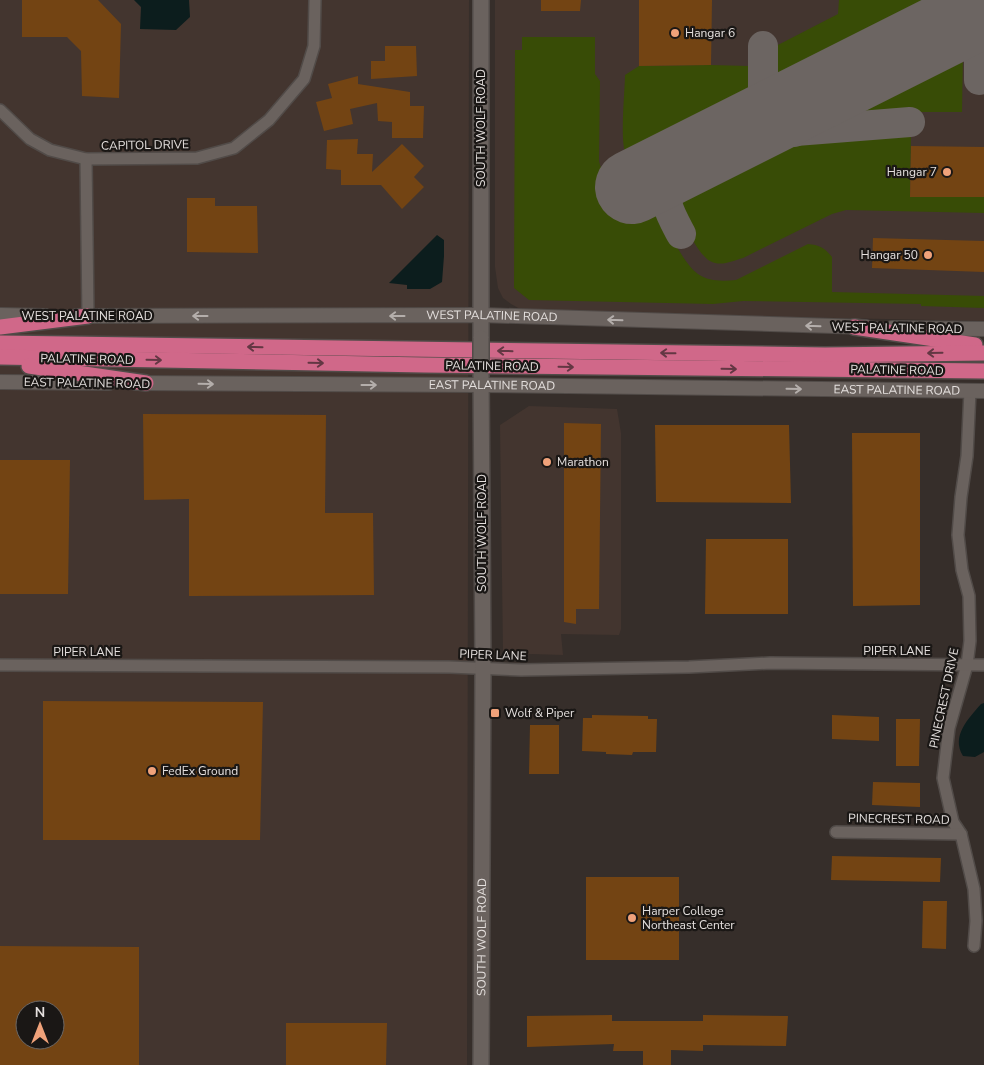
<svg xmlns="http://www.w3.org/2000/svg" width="984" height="1065" font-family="'Nunito Sans',sans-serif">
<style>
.built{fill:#43352f;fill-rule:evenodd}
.green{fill:#384c06}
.water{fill:#0c1d1d}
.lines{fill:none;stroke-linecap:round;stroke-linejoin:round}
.taxiway{stroke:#6c6562;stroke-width:30}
.runway{stroke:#6c6562;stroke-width:74}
.building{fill:#734413;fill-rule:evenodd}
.minor-casing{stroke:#514b48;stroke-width:14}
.tertiary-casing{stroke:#514b48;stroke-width:16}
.secondary-casing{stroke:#514b48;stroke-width:18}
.trunk-casing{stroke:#514b48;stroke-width:18}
.minor{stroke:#6a625e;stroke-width:11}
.tertiary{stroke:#6a625e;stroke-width:14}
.secondary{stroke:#6a625e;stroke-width:15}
.trunk{stroke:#d06889;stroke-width:15}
.secondary-bridge-casing{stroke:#514b48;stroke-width:18;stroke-linecap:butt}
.secondary-bridge{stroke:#6a625e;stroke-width:15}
.oneway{stroke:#b4aeab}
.oneway2{stroke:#633743}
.poi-dot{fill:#f0a27a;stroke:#1a1715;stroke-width:2}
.labels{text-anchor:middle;stroke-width:4.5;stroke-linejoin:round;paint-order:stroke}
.poi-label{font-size:12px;fill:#e5e0de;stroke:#1a1715;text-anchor:start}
.street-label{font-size:12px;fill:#e5e0de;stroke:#1a1715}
</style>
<rect width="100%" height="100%" fill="#362e2a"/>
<g class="built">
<path d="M0 0H469L467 1065H0ZM25 1010H55V1040H25Z"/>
<path d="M495 0H984V321L535 312 522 310 511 304 503 298 498 288 495 267Z"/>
<path d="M529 406 617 409 621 433V629L619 635 561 634 563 655 503 653 500 425Z"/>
</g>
<g class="green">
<path d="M839 0H978L796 92C768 92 775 65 776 46L838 14Z"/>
<path d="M522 37H595V74L600 81 599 161C608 199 628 178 650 193 661 215 680 261 698 274 709 282 724 281 736 280L808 244C819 245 825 248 832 257V292L984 296V308L921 306V304L743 301 713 304 529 300 514 288 515 50H522Z"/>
<path d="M951 40 957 41 963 51 962 112H911L910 115 906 117 805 127 792 125 788 122Z"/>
<path d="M711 65 748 66C748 84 753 106 739 119L652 164C642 165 633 165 627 157 619 146 625 91 625 75L639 66Z"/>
<path d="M902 127 911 134 910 197H984V213L846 210 832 214 743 258C732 261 721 267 710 261 698 255 678 215 678 202 678 192 682 181 689 175 701 164 735 147 750 142 762 137 778 139 791 137 828 134 865 130 902 127Z"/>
</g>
<g class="water">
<path d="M134 0H189L190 17 176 30 140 29 141 7Z"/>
<path d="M437 235 444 240V256L442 282 430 289H407V285L389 283Z"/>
<path d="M984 703V752L975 757 963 756C951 736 968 719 981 704Z"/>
</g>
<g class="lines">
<g class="taxiway">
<path d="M952 26 965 27 979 36 984 21"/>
<path d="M763 46V89L765 96 780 126 794 132"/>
<path d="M979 80V36"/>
<path d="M734 136 910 122"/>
<path d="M681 234C672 217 660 198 669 178 672 172 678 167 682 162"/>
</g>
<path class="runway" d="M632 187 984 10"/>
</g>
<g class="building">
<path d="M22 0H98L121 24 119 98 82 96 81 51 67 37H22Z"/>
<path d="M541 0H581L580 11H541Z"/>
<path d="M639 0H712L711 65 639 66Z"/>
<path d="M385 46H416L417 76 371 79V61H385Z"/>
<path d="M358 76V84L410 92V106H424L423 138H392V122L378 121 377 103 350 109 353 124 324 131 316 102 332 98 328 84Z"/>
<path d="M358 139 357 154H373L372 172 402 144 424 166 414 177 424 187 402 209 381 185H341V170L326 169 327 140Z"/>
<path d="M911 146 984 147V197H910Z"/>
<path d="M187 198H215V206H257L258 253 187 252Z"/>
<path d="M873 238 984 241V272L872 268Z"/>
<path d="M143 414 326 415 325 513H373L374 595 189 596V499L144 500Z"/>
<path d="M564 423 601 424 599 609H576V624L564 622Z"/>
<path d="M655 425H789L791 503 656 502Z"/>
<path d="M852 433H920V605L853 606Z"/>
<path d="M0 460H70L68 594H0Z"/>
<path d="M706 539H788V614H705Z"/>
<path d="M43 701 263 702 260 840H43Z"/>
<path d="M592 715 648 716V719H657L656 752H633L632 755 606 754V752L582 751 583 718H592Z"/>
<path d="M832 715 879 717V741L832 739Z"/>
<path d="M896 719H920L919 766H896Z"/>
<path d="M530 725H559V774H529Z"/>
<path d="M873 782 920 783V807L872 805Z"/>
<path d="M832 856 941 858 940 882 831 880Z"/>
<rect x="586" y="877" width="93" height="83"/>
<path d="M923 901H947L946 949 922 948Z"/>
<path d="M0 946 139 947V1065H0ZM25 1010H55V1040H25Z"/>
<path d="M612 1015V1021H703V1015L788 1016 786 1046 703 1045V1051L671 1050V1065H643V1051H613L614 1044 527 1047V1016Z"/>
<path d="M286 1023H387L386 1065H286Z"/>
</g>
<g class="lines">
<defs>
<g id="minor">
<path d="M0 110 30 139 50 150 86 159 197 158 234 148 269 120 304 79 314 46 315 0"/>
<path d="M86 159 88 316"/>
<path d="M970 391 967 456 961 497 958 535 962 570 969 596 970 641 967 665 949 728 943 778 953 822 961 834 974 889 976 921 974 946"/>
<path d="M0 665 449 667 521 670 689 667 770 663 984 665"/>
<path d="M836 832 961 834"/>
</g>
<g id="tertiary">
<path d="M0 315 46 316"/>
<path id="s1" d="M77 316 481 315 866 327"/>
<path d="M892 328 984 329"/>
<path d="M0 382 109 383"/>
<path id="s2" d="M136 383 480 385 984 391"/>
</g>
<g id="secondary">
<path d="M481 338V0"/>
<path id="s3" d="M481 1065 483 668 481 371"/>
</g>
<g id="trunk">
<path d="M0 327 88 316"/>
<path d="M854 327 975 345"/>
<path d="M0 343 825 355 984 353"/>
<path d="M0 357 424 365 984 371"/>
<path d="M29 366 146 383"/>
</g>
</defs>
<use href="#minor" class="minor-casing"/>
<use href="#tertiary" class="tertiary-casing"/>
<use href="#secondary" class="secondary-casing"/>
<use href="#trunk" class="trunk-casing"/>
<use href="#minor" class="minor"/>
<use href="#tertiary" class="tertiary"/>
<use href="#secondary" class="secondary"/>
<use href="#trunk" class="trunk"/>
<defs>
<path id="secondary-bridge" d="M481 371V338"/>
</defs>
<use href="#secondary-bridge" class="secondary-bridge-casing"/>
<use href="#secondary-bridge" class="secondary-bridge"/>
</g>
<defs><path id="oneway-shaft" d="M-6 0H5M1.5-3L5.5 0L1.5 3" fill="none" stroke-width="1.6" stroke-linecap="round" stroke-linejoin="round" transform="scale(1.25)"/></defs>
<g class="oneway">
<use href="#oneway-shaft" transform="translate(200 316) rotate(180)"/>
<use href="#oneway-shaft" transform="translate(397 316) rotate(180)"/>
<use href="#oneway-shaft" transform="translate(615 320) rotate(-178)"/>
<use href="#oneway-shaft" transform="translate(813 326) rotate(-178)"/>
<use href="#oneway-shaft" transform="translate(206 384) rotate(1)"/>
<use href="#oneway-shaft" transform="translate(369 385)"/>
<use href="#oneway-shaft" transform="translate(794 389) rotate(1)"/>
</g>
<g class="oneway2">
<use href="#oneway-shaft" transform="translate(255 347) rotate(-179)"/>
<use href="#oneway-shaft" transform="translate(505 351) rotate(-179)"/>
<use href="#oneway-shaft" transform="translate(668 353) rotate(-179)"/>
<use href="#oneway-shaft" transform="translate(935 353) rotate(179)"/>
<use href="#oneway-shaft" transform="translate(154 360) rotate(1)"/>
<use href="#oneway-shaft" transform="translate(316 363) rotate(1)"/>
<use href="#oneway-shaft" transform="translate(566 367) rotate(1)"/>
<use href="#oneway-shaft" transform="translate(729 369) rotate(1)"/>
</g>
<g class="poi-dot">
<circle cx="675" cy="33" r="5"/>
<circle cx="947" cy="172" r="5"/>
<circle cx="928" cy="255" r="5"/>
<circle cx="547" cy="462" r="5"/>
<rect x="490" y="708" width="10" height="10" rx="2.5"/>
<circle cx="152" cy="771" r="5"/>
<circle cx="632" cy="918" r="5"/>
</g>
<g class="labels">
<g class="poi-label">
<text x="685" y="37">Hangar 6</text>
<text x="937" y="176" text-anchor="end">Hangar 7</text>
<text x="918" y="259" text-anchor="end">Hangar 50</text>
<text x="557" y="466">Marathon</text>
<text x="505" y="717">Wolf &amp; Piper</text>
<text x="162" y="775">FedEx Ground</text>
<text x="642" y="915">Harper College<tspan x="642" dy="14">Northeast Center</tspan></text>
</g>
<g class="street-label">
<text transform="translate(481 128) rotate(-90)" y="4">SOUTH WOLF ROAD</text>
<text transform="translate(145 145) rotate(-1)" y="4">CAPITOL DRIVE</text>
<text x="87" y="320">WEST PALATINE ROAD</text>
<text dy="4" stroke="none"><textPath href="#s1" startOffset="415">WEST PALATINE ROAD</textPath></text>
<text transform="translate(897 328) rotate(1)" y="4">WEST PALATINE ROAD</text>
<text transform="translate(87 359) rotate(1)" y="4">PALATINE ROAD</text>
<text transform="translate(492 366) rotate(1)" y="4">PALATINE ROAD</text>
<text transform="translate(897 370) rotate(1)" y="4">PALATINE ROAD</text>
<text transform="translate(87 383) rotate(1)" y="4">EAST PALATINE ROAD</text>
<text dy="4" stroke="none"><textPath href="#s2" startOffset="356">EAST PALATINE ROAD</textPath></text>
<text dy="4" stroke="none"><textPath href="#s2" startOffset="761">EAST PALATINE ROAD</textPath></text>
<text transform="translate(482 533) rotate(-90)" y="4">SOUTH WOLF ROAD</text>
<text x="897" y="655">PIPER LANE</text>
<text x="87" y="656">PIPER LANE</text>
<text transform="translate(493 655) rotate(2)" y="4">PIPER LANE</text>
<text transform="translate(944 698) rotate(-78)" y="4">PINECREST DRIVE</text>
<text transform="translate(899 819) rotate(1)" y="4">PINECREST ROAD</text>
<text dy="4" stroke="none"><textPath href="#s3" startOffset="128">SOUTH WOLF ROAD</textPath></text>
</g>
</g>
<g transform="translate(40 1025)"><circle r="24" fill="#1a1715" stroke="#6b6765"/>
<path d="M0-4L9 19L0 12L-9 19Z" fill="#f0a27a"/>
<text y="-8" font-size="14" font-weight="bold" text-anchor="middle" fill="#e5e0de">N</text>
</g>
</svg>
